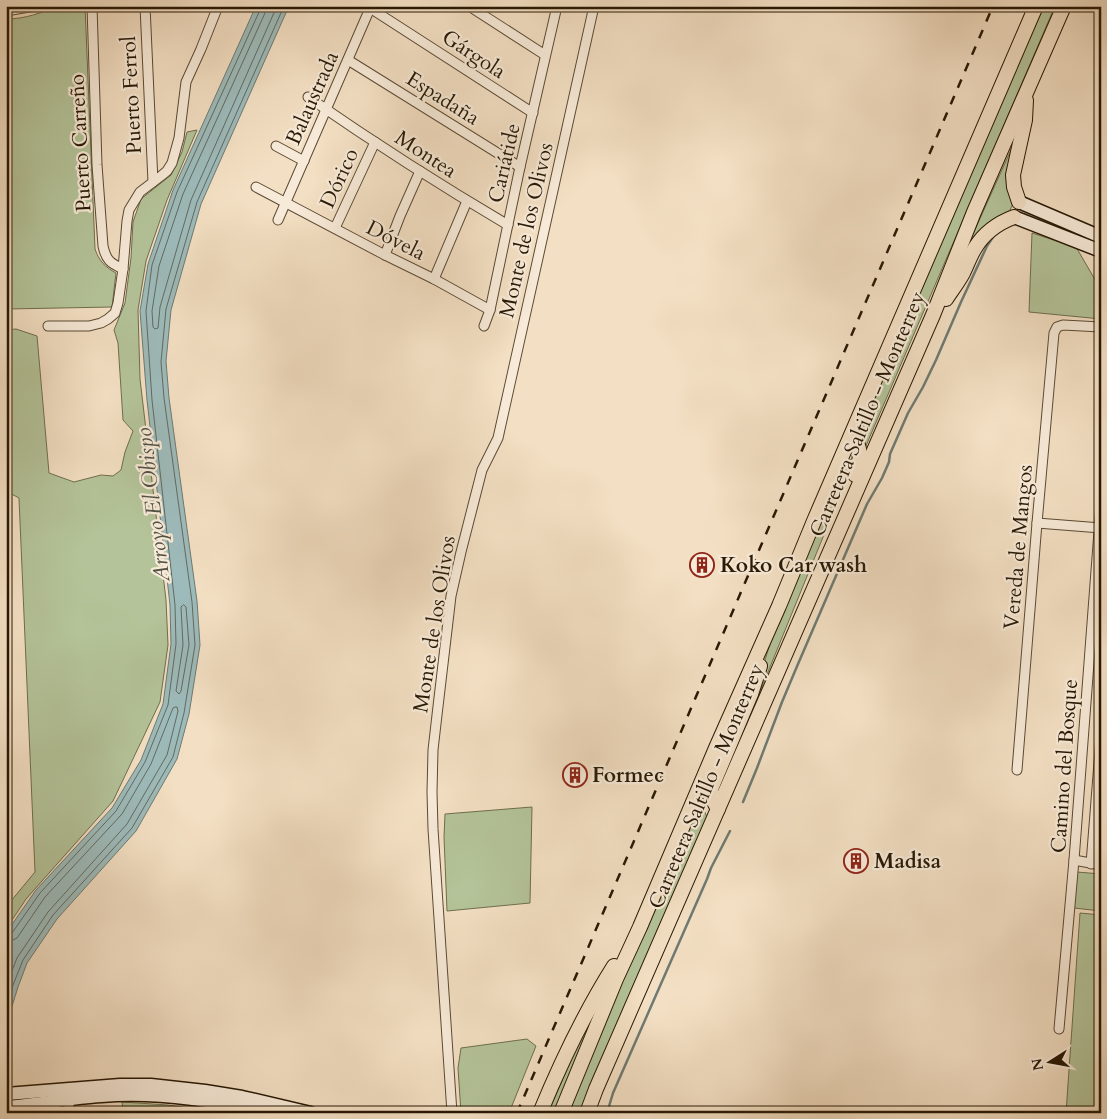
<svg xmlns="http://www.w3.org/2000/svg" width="1107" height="1119" font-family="Cardo,serif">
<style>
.green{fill:#b4c399;stroke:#6e6e4e}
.water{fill:#9dbbbb;stroke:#6e7a72}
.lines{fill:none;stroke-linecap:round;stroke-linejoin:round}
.shore{stroke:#626a60;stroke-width:1}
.stream{stroke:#6e7a72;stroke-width:2.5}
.street-casing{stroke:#5b4a34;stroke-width:11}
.secondary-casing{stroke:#281804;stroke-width:15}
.primary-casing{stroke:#281804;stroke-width:16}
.street{stroke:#f7ead8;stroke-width:9}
.secondary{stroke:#f7ead8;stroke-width:12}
.primary{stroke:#f3dfc3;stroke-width:14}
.rail{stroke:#281804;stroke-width:2.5;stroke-dasharray:9 9;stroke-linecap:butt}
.labels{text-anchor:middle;stroke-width:4.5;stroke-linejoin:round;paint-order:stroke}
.street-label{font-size:21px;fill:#281804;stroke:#f7ead8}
.poi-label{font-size:21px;font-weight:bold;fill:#281804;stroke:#f7ead8;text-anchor:start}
.water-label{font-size:22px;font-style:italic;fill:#515144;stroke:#f7ead8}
</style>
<rect width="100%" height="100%" fill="#f3dfc3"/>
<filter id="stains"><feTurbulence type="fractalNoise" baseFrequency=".004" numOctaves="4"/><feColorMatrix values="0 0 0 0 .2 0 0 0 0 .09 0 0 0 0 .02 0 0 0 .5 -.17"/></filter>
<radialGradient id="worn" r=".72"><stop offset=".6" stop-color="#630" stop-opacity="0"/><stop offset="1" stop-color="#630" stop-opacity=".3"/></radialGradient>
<g class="green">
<path d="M58 6H85L95 249C99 261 105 267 116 273L112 307 7 309 6 19C25 19 41 13 58 6Z"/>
<path d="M1043 6H1055L865 448V442L859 435Z"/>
<path d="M197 130 167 200 146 261 138 310 140 379 166 600 168 645 160 702 113 801 26 899 6 929V907L35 872 19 498 6 491V330L16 329 37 336 49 473 74 482 101 475 113 476 121 470 125 452 133 431 123 420 118 343 114 330 125 303 131 258 133 222 141 199 171 175 182 152 187 132Z"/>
<path d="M1019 132 1014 202 1008 214 951 283Z"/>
<path d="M1032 233 1076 247 1097 283 1101 292V319L1029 312Z"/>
<path d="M848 459 852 460V466L717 797 715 793 754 694 774 632 845 463Z"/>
<path d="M704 796 703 808 707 817 581 1113H568L606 1019Z"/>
<path d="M532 807 530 903 447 911 444 837 445 814Z"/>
<path d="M1077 872 1101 874V911L1074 908Z"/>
<path d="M1080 913 1101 915V1113H1066Z"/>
<path d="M594 1016 554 1113H548L582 1035Z"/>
<path d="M527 1039 536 1046 509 1113H461L458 1068 461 1048Z"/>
<path d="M122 1102 168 1105 221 1113H123Z"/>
</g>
<path class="water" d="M256 6H289L201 204 171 310 166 361 169 398 197 601 200 645 189 714 177 759 136 831 57 919 27 963 18 987 9 1016 6 1053V933L36 890 112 808 141 760 163 704 171 644 170 605 147 400 140 311 148 264 173 190Z"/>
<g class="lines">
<g class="shore">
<path d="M266 6 265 13 183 194 159 266 152 311 153 327 155 329 158 328 160 307 191 200 277 6"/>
<path d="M184 605 186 607 189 645 181 691 179 694 176 691 183 645 181 607 182 606Z"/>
<path d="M6 935 12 933 40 893 116 811 145 762 168 705 176 644 175 605 152 400 146 311 152 265 177 192 260 10V6"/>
<path d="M6 941H11L17 938 45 897 122 814 151 764 173 708 175 707H177L178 711 167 755 127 824 48 912 17 958 6 986"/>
<path d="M6 1008 13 985 23 960 53 915 132 828 173 757 184 713 195 645 192 602 164 398 161 362 166 309 197 202 284 6"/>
</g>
<g class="stream">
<path d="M743 802 757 768 782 702 798 664 867 504 882 478 889 462 890 454 908 413 923 387 936 360 961 302 987 246 993 237"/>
<path d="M607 1113 613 1093 707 879 711 868 730 831"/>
</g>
<defs>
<g id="street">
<path d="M92 6 97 165 103 246C106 260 110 263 123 269"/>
<path d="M145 6 153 182"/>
<path d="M469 6 545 55"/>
<path d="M370 8 533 113"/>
<path d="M6 11 35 6"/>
<path d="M348 60 520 167"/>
<path d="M308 97C373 142 440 185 508 225"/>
<path d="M276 146 304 161"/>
<path d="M256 187 385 255 434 279 490 310"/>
<path d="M278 220 371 6"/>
<path d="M335 228 375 142"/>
<path d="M385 255 400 216 420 171"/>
<path d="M434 279 467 201"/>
<path d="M48 326H89L101 323 108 319 115 313 118 303 123 269 127 221 129 210 140 192 161 176 167 171 172 163 179 138 186 82 201 49 218 6"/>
<path d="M484 326 490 310 520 167 557 6"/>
<path d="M1037 523 1101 528"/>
<path d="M1017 770 1037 523 1054 333 1057 327 1063 325 1101 327"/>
<path d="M6 828V833"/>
<path d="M1074 860 1101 865"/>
<path d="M1091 864 1101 737"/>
<path d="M1059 1029 1074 860 1101 505"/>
<path d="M69 1099V1113"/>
<path d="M452 1113 433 829 432 792 433 750 437 715 451 596 461 552 482 470 498 438 594 6"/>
</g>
<g id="secondary">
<path d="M1019 202 1101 237"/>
<path d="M1014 217 1101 251"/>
<path d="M6 1094 120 1085H151L205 1091 242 1097 311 1113"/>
<path d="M6 1107C38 1105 69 1098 101 1096 156 1091 213 1100 267 1113"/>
</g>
<g id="primary">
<path d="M1019 202 1014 187 1013 175 1025 120 1026 100"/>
<path d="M946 299C952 290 958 282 963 273 967 265 970 256 975 248 984 233 998 223 1014 217"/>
<path d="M851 438 856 441C862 452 860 464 855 475"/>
<path d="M718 809 713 800 711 789 751 694 760 666"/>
<path d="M540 1113C561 1062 585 1012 614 966"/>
<path d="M561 1113 616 979 640 927 716 748 779 606 814 521 1036 6"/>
<path d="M587 1113 596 1089 933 315 974 212 1064 6"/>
</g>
</defs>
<use href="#street" class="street-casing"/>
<use href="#secondary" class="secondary-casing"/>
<use href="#primary" class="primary-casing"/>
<use href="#street" class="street"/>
<use href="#secondary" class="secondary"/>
<use href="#primary" class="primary"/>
<path class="rail" d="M517 1113 993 6"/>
</g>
<defs>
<symbol id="building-ring" viewBox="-11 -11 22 22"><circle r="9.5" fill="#f7ead8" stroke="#8f2418" stroke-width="1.5"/><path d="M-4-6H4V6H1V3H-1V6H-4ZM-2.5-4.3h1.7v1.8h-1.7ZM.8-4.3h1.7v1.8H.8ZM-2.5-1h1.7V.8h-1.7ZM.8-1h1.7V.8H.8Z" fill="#8f2418"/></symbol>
</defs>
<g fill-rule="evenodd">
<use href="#building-ring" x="688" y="551" width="28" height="28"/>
<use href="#building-ring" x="561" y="761" width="28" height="28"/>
<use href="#building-ring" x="842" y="847" width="28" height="28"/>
</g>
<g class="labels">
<g class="street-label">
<text transform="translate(474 54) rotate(33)" y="7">Gárgola</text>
<text transform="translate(131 95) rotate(-93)" y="7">Puerto Ferrol</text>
<text transform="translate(312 98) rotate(-66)" y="7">Balaustrada</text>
<text transform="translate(443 98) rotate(32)" y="7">Espadaña</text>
<text transform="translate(80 143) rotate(-93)" y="7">Puerto Carreño</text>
<text transform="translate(426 154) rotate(33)" y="7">Montea</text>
<text transform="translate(504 163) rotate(-77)" y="7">Cariátide</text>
<text transform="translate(339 178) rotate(-65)" y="7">Dórico</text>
<text transform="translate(526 230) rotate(-77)" y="7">Monte de los Olivos</text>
<text transform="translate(396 240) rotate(27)" y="7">Dóvela</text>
<text transform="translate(867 414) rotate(-67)" y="7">Carretera Saltillo - Monterrey</text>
<text transform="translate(1018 547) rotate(-85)" y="7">Vereda de Mangos</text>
<text transform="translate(434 624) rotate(-81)" y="7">Monte de los Olivos</text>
<text transform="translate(1064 766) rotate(-86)" y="7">Camino del Bosque</text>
<text transform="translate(706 786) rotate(-67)" y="7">Carretera Saltillo - Monterrey</text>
</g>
<g class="poi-label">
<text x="720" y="572">Koko Car wash</text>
<text x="592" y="782">Formec</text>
<text x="874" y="868">Madisa</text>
</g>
<g class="water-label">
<text transform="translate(152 505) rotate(-97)" y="8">Arroyo El Obispo</text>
</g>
</g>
<rect width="1107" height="1119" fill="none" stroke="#f3dfc3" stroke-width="25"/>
<rect x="8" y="8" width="1092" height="1104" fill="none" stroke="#281804" stroke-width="2.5"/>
<rect x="12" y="12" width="1082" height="1094" fill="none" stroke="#281804"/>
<g transform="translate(1050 1062) rotate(259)" stroke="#f7ead8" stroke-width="4" paint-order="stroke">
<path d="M0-4L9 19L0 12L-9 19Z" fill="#281804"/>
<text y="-8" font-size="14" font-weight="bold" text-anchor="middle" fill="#281804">N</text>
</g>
<rect width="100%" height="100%" filter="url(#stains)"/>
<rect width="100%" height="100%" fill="url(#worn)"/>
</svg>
